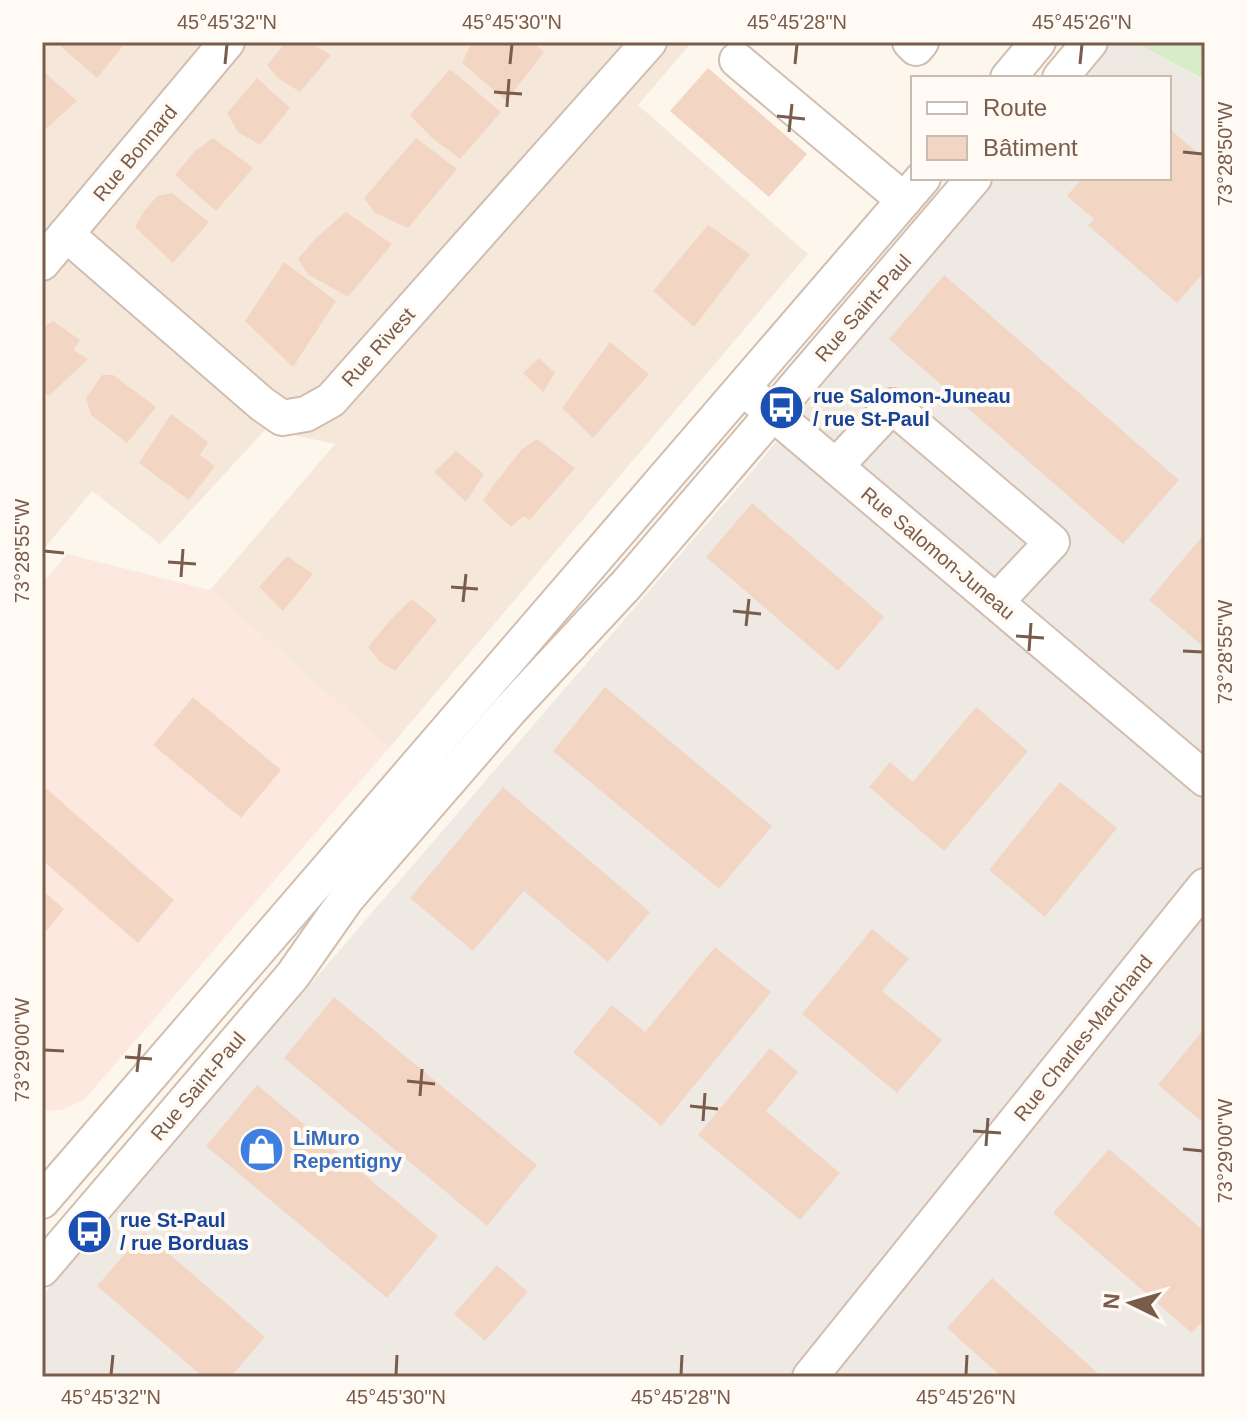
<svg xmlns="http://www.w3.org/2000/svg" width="1247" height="1419" font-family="Helvetica,sans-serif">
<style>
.residential{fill:#f5e8da}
.commercial{fill:#fde8e0}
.industrial{fill:#efe9e4}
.green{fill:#d8ecc9}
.building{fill:#f3d5c3}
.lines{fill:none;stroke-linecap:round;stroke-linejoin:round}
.minor-casing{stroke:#d1beb0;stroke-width:38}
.minor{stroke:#fff;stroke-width:34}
.ticks{fill:none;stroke:#7a5c4d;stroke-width:3}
.labels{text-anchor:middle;stroke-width:8;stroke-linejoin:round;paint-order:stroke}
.street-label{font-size:20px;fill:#7a5c4d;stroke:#fffaf3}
.transit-label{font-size:20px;font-weight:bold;fill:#164399;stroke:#fffaf3;text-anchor:start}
.shop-label{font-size:20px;font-weight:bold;fill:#366cbe;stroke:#fffaf3;text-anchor:start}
.neatline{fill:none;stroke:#7a5c4d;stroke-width:3}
.ticks-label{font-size:20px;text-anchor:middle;fill:#7a5c4d}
</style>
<rect width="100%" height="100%" fill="#fdf6ec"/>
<path class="residential" d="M42 42H692L638 105 808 254 389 748 210 590 335 444 266 429 160 544 92 491 42 551Z"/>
<path class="commercial" d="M67 554 210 590 389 748 84 1100 62 1110 42 1111V584Z"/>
<path class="industrial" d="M1102 42H1134L1205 81V1377H42V1296L753 470 991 178H1169V78H1073Z"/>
<path class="green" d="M1134 42H1205V81L1201 78Z"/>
<g class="building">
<path d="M56 42H117L123 46 97 78Z"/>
<path d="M286 42H309L331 55 300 92 278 78 267 65Z"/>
<path d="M472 42H532L544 52 506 101 462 63Z"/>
<path d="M1205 46V67H1203L1200 47Z"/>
<path d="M708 68 807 154 769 197 670 111Z"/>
<path d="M450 69 501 112 460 159 431 137 410 115Z"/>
<path d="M42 70 77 101 47 128 42 125Z"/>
<path d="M257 78 290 108 260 145 238 132 227 113Z"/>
<path d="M1171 130 1205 159V271L1177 303 1088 225 1094 219 1067 196 1082 178H1169V133Z"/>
<path d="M213 138 253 168 216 211 175 175 195 151Z"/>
<path d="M416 138 457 169 408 228 375 213 364 198Z"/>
<path d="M172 193 209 222 173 263 135 227 143 213 157 196Z"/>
<path d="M346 212 392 244 348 297 309 275 298 259 317 237Z"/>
<path d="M708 225 750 254 694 327 653 291Z"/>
<path d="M284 262 336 301 293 367 245 321Z"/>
<path d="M944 275 1179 480 1123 544 889 339Z"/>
<path d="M53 321 80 340 73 350 88 359 49 396 42 391V328Z"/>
<path d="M610 342 649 374 593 438 562 408Z"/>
<path d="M539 358 555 373 543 392 523 373Z"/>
<path d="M102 375H113L156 407 127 443 91 415 86 398Z"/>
<path d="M171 414 208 442 200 455 215 466 189 500 139 463Z"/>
<path d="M537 439 575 468 530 520 523 516 511 527 483 501 493 486 522 449Z"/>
<path d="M456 451 484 474 466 502 434 472Z"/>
<path d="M752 503 884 617 838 671 706 557Z"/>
<path d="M1205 533V648L1149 600Z"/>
<path d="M287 556 313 574 283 611 259 587Z"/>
<path d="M412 599 437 620 395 671 379 661 368 647 394 616Z"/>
<path d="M605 687 772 826 719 889 553 751Z"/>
<path d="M193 697 281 770 241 818 153 745Z"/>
<path d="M976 707 1028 751 944 851 869 787 890 762 913 782Z"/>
<path d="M1060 782 1117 828 1045 917 989 870Z"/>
<path d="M42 785 174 900 138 943 42 860Z"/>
<path d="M503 787 650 912 608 962 524 891 473 951 410 898Z"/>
<path d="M42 890 64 909 42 936Z"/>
<path d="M872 929 909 959 882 991 942 1040 897 1093 802 1014Z"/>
<path d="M715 947 771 992 661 1126 573 1052 612 1005 645 1032Z"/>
<path d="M334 997 537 1165 487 1226 284 1058Z"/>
<path d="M1205 1028V1124L1158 1085Z"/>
<path d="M770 1048 798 1072 766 1111 840 1173 800 1220 698 1135Z"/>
<path d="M257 1085 438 1236 387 1298 206 1146Z"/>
<path d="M1109 1149 1205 1232V1318L1192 1333 1053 1213Z"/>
<path d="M144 1232 265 1337 231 1377H203L97 1286Z"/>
<path d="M497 1265 528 1292 485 1341 454 1314Z"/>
<path d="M992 1278 1102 1377H1002L947 1328Z"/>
</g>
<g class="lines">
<defs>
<g id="minor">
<path d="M910 42 916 48 921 42"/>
<path d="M737 60 904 200"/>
<path d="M1008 78 1038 42"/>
<path d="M1060 78 1090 42"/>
<path d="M66 234 262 404 282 418 306 414 331 400 649 42"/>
<path d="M42 263 227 42"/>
<path d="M756 399 1205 779"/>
<path d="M836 466 892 406 1052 542 996 602"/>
<path d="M42 1201 923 178"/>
<path d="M42 1269 293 975 347 898 509 711 627 584 974 178"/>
<path d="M810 1377 1205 886"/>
</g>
</defs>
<use href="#minor" class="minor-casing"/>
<use href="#minor" class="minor"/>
</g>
<path class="ticks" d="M225 64 227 44M510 64 512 44M795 64 797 44M1080 64 1082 44M494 92 522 94M507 107 509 79M777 116 805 119M789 132 792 104M1183 152 1203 154M44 551 64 553M168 562 196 564M181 577 183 549M451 587 478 589M463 602 466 574M733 611 761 614M746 626 749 599M1016 636 1044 638M1029 651 1031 623M1183 651 1203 652M44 1050 64 1051M125 1057 152 1059M137 1072 140 1044M407 1081 435 1084M420 1096 422 1069M690 1106 718 1109M703 1121 705 1093M973 1131 1001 1133M986 1146 988 1118M1183 1149 1203 1151M111 1375 113 1355M396 1375 397 1355M681 1375 682 1355M966 1375 967 1355"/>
<defs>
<symbol id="bus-disc" viewBox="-11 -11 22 22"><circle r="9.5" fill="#1a4fb4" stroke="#fffaf3"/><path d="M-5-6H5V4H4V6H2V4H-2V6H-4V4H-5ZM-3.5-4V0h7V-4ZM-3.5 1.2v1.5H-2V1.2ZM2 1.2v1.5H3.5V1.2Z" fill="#fff"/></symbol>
<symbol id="shop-disc" viewBox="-11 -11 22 22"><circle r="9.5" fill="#3f7fe0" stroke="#fffaf3"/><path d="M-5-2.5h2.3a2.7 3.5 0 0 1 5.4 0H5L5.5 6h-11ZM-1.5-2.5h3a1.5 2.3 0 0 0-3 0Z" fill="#fff"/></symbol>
</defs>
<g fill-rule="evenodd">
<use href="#bus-disc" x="756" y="382" width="51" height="51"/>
<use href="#shop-disc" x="236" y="1124" width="51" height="51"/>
<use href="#bus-disc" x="64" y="1206" width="51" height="51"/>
</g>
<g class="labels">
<g class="street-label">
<text transform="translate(135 153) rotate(-50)" y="7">Rue Bonnard</text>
<text transform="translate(863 308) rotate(-49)" y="7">Rue Saint-Paul</text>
<text transform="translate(378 347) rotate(-48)" y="7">Rue Rivest</text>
<text transform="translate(938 553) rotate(40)" y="7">Rue Salomon-Juneau</text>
<text transform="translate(1083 1038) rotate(-51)" y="7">Rue Charles-Marchand</text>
<text transform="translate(198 1086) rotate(-50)" y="7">Rue Saint-Paul</text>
</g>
<g class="transit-label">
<text x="813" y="403">rue Salomon-Juneau<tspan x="813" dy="23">/ rue St-Paul</tspan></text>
<text x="120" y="1227">rue St-Paul<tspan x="120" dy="23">/ rue Borduas</tspan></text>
</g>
<g class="shop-label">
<text x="293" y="1145">LiMuro<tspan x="293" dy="23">Repentigny</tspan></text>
</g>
</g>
<rect width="1247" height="1419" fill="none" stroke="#fffaf3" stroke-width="88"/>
<rect x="911" y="76" width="260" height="104" fill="#fffaf3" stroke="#cabbb1" stroke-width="2"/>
<rect x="927" y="102" width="40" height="12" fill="#ffffff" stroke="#cabbb1" stroke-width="2"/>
<text x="983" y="116" font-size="24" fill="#7a5c4d">Route</text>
<rect x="927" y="136" width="40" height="24" fill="#f3d5c3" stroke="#cabbb1" stroke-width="2"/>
<text x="983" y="156" font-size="24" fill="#7a5c4d">Bâtiment</text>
<g transform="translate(1131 1303) rotate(275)" stroke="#fffaf3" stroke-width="6" paint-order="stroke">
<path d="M0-6L14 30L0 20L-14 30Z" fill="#7a5c4d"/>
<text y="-12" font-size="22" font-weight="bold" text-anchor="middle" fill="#7a5c4d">N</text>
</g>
<rect x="44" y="44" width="1159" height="1331" class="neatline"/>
<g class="ticks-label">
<text x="227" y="29">45°45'32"N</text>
<text x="512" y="29">45°45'30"N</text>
<text x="797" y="29">45°45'28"N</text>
<text x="1082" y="29">45°45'26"N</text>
<text transform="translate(1225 154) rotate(-90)" y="7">73°28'50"W</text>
<text transform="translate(22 551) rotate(-90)" y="7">73°28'55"W</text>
<text transform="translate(1225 652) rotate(-90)" y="7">73°28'55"W</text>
<text transform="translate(22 1050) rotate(-90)" y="7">73°29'00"W</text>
<text transform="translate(1225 1151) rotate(-90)" y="7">73°29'00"W</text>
<text x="111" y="1404">45°45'32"N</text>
<text x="396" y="1404">45°45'30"N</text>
<text x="681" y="1404">45°45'28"N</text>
<text x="966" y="1404">45°45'26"N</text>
</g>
</svg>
